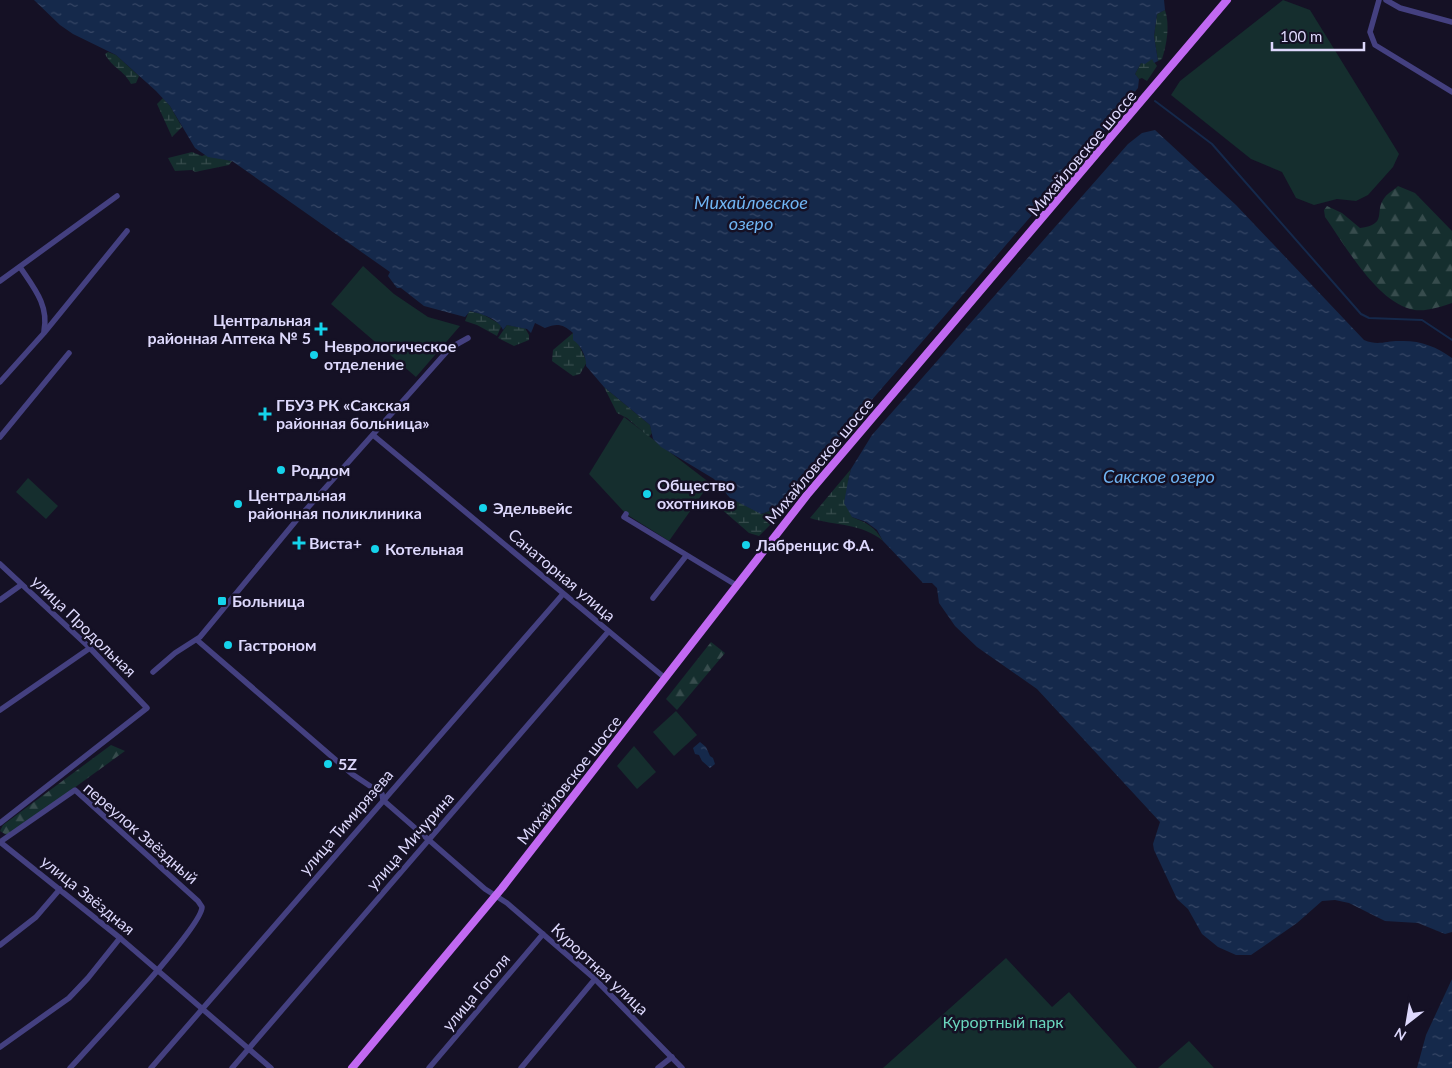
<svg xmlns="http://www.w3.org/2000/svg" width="1452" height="1068" font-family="Lato,sans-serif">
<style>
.green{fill:#152e2e}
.forest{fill:url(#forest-firs)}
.wetland{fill:url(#wetland-marsh)}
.water{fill:url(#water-ripples)}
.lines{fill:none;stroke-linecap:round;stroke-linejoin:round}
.stream{stroke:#15294b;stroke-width:2}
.minor{stroke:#444080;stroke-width:5.5}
.major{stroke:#c169f2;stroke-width:8}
.poi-dot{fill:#15d3eb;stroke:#151125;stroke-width:2}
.labels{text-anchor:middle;stroke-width:5;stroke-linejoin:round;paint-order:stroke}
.street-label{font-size:16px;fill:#ddd8fc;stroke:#151125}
.poi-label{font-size:16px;font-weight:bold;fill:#ddd8fc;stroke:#151125;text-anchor:start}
.park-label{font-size:16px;fill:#6ad6bd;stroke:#151125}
.water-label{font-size:18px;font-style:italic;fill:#6fb4f3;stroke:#151125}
</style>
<defs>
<pattern id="forest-firs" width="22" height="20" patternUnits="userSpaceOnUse" patternTransform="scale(1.25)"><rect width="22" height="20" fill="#152e2e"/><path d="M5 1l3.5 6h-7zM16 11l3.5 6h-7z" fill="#374c4d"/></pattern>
<pattern id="wetland-marsh" width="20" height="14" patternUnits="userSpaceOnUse" patternTransform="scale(1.25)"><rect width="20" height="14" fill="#152e2e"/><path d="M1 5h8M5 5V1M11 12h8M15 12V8" fill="none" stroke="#374c4d"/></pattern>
<pattern id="water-ripples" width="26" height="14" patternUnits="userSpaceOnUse" patternTransform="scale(1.25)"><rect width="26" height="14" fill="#15294b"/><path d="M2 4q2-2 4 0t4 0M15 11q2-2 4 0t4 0" fill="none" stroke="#374766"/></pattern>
</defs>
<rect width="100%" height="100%" fill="#151125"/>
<g class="green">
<path d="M1283 0 1310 10 1399 154 1393 167 1368 195 1356 201 1337 199 1314 205 1296 198 1282 172 1251 159 1171 95 1180 81Z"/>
<path d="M363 266 394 294 428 317 460 326 416 377 331 304Z"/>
<path d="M624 417 710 483 669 541 626 514 589 474Z"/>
<path d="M28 478 58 506 46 519 16 492Z"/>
<path d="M676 711 697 735 674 756 653 732Z"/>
<path d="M634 746 656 772 637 789 617 766Z"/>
<path d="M1006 958 1052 1007 1069 992 1137 1068H883Z"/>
<path d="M1189 1041 1214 1068H1158Z"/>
</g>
<g class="forest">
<path d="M1398 186 1415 193 1452 231V303C1440 307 1423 313 1410 309 1375 299 1345 245 1325 217L1324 210 1327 206 1342 213 1360 228C1389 224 1373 212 1385 197 1388 193 1394 190 1398 186Z"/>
<path d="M711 642 725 653 677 710 666 699Z"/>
<path d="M111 745 125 751 8 836 0 831 3 825Z"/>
</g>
<g class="wetland">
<path d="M1165 10C1170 25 1167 43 1162 59L1158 61 1154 36 1157 14Z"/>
<path d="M108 52 116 55 139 76 136 83 131 84C123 69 113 69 105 54Z"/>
<path d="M1152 59 1157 66 1147 81 1142 78 1139 79 1135 74 1141 63Z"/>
<path d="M163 98 170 106 182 127 172 137 157 104Z"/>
<path d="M192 152 202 156 205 155 232 161 229 165 195 172 192 170 175 171 168 158Z"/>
<path d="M469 311 482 314 500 324 501 327 497 336 477 325 465 321Z"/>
<path d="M507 325 525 328 529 335V340L514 346 498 338Z"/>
<path d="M573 333 587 362 580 374 573 376 552 361 553 350Z"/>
<path d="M604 387 650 425 652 433 649 437 627 418 617 413Z"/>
<path d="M851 469 848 481 852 517C867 523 875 527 883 541 862 523 835 526 810 518Z"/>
<path d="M792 492 775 520 759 536 749 533 719 507 734 500 762 514 772 510Z"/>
</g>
<g class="water">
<path d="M34 0H1164L1165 10 1157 14 1154 36 1158 61 1154 63 1152 59 1145 64 1141 63 1135 74 1139 79 1138 88 1133 94 1131 93 1121 99 1120 104 1123 107 1103 133 792 492 772 510 761 514 730 498 714 479 661 447 653 439 650 425 604 387 586 366C587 358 581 345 573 340V333C563 324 557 323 545 328L535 323 531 333 527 329 507 325 503 330C498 318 481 314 470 311L465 317 424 306 401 288H397L388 276 390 272 232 161 208 157 195 148 170 106 156 91 116 55 73 34 60 25Z"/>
<path d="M1155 130 1236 205 1364 340C1378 346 1385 341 1399 341 1419 340 1436 346 1452 358V932L1445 934 1418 923 1385 921 1349 903 1335 900 1322 901 1297 923 1251 955H1236L1218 947 1202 934 1188 909 1177 899 1154 850 1153 844 1160 822 1037 689 977 647 955 626 939 603 937 588 932 583H923L883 541 877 530 866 522 852 517 844 503 848 481 851 469 872 435 1128 144 1142 133Z"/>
<path d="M700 742 706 747 710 756 713 758 715 764 710 768 702 761 699 755 695 754 693 748Z"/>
<path d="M1452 979V1068H1417L1426 1035Z"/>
</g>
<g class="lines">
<path class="stream" d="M1155 101 1212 144 1361 314 1369 318 1422 320 1452 340"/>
<g class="minor">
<path d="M1379 0 1370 32 1375 45 1452 92"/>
<path d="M1386 0 1400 8 1452 22"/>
<path d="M20 267C34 288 49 305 44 331"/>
<path d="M0 281 117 196"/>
<path d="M0 382 44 333 127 231"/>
<path d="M373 435 665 678"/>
<path d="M0 437 69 353"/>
<path d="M626 514 624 517 736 585"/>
<path d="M0 564 90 648 147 708 0 823"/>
<path d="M653 598 686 556"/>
<path d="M0 600 21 585"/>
<path d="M197 640 352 774 382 794 383 800 485 889 507 903 595 979 682 1068"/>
<path d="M153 672 175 653 200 637 295 522 450 348 468 338"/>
<path d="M0 710 90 648"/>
<path d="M0 842 75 790 198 901 202 907C203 926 90 1046 70 1068"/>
<path d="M0 842 120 938 271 1068"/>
<path d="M0 945 36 917 60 889"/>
<path d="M0 1047 69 998 88 978 120 938"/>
<path d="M151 1068 563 594"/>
<path d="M232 1068 608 632"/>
<path d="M429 1068 543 934"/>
<path d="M521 1068 595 979"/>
<path d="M658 1068 672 1057"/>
</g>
<path class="major" d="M352 1068 502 888 807 495 1227 0"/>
</g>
<g class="poi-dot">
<path d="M318.5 321.5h5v5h5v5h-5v5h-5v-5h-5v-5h5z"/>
<circle cx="314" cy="355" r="5"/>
<path d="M262.5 406.5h5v5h5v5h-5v5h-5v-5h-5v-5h5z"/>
<circle cx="281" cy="470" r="5"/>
<circle cx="647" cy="494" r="5"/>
<circle cx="238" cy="504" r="5"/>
<circle cx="483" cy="508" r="5"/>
<path d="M296.5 535.5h5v5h5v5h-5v5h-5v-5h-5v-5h5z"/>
<circle cx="746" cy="545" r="5"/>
<circle cx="375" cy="549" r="5"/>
<rect x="217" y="596" width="10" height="10" rx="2.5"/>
<circle cx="228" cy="645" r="5"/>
<circle cx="328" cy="764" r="5"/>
</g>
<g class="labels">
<g class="street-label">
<text transform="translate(1082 153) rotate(-50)" y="6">Михайловское шоссе</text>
<text transform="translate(819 461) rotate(-50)" y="6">Михайловское шоссе</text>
<text transform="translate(562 575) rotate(40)" y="6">Санаторная улица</text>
<text transform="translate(84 626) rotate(44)" y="6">улица Продольная</text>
<text transform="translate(569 780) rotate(-52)" y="6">Михайловское шоссе</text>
<text transform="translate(346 822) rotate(-49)" y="6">улица Тимирязева</text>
<text transform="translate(141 833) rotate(41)" y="6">переулок Звёздный</text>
<text transform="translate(410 841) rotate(-49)" y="6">улица Мичурина</text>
<text transform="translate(88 895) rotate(39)" y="6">улица Звёздная</text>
<text transform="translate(600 969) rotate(43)" y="6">Курортная улица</text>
<text transform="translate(476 992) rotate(-50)" y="6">улица Гоголя</text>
</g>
<g class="poi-label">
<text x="311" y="326" text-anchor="end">Центральная<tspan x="311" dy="18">районная Аптека № 5</tspan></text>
<text x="324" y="352">Неврологическое<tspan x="324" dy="18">отделение</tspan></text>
<text x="276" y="411">ГБУЗ РК «Сакская<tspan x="276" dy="18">районная больница»</tspan></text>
<text x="291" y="476">Роддом</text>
<text x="657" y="491">Общество<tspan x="657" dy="18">охотников</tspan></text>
<text x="248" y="501">Центральная<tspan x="248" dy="18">районная поликлиника</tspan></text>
<text x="493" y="514">Эдельвейс</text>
<text x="309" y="549">Виста+</text>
<text x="756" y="551">Лабренцис Ф.А.</text>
<text x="385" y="555">Котельная</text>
<text x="232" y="607">Больница</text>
<text x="238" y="651">Гастроном</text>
<text x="338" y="770">5Z</text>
</g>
<g class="park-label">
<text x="1003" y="1028">Курортный парк</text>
</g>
<g class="water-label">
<text x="751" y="209">Михайловское<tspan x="751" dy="21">озеро</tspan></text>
<text x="1159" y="483">Сакское озеро</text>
</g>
</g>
<g transform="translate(1407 1023) rotate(211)" stroke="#151125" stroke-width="4" paint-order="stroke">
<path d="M0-4L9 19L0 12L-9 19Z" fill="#ddd8fc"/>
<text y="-8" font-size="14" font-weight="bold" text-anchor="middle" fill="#ddd8fc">N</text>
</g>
<path d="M1272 42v8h92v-8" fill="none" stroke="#ddd8fc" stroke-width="2.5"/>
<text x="1280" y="42" font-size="15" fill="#ddd8fc" stroke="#151125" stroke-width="4" paint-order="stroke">100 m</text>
</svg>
